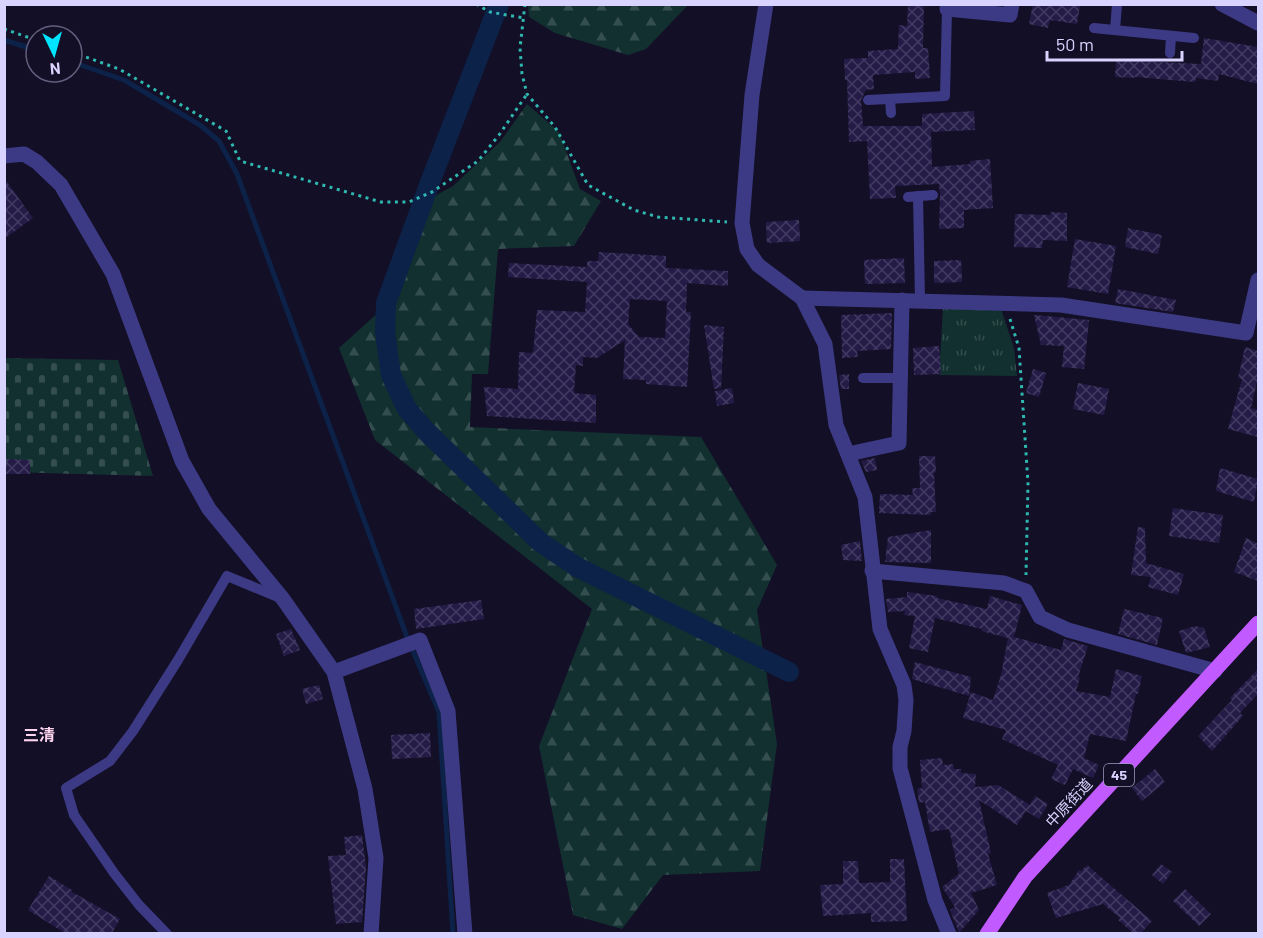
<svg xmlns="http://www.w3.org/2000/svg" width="1263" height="938" font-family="Barlow,'Noto Sans JP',sans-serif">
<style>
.grass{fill:url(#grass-tufts)}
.forest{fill:url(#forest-firs)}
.cemetery{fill:url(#cemetery-stones)}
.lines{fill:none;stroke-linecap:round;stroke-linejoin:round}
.stream{stroke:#0c2248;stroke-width:5}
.canal{stroke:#0c2248;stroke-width:20}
.building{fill:url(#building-cross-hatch);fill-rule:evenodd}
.path{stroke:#2fb8b0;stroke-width:3;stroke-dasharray:3 4.5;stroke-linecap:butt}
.lane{stroke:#3d3a85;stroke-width:10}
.street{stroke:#3d3a85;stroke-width:15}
.primary{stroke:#c25bff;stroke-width:15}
.labels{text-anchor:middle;stroke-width:5;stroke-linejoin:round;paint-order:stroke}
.shield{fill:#130f26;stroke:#9e99be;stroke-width:1.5}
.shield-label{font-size:14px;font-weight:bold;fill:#d9d4ff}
.street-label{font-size:15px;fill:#d9d4ff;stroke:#130f26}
.neighbourhood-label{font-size:16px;font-weight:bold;fill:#ffd6f0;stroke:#130f26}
</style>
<defs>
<pattern id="grass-tufts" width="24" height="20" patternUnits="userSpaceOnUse" patternTransform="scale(1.5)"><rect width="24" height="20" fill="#12302f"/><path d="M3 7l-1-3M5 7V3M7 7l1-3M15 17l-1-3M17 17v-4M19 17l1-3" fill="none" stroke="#344d4e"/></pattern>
<pattern id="forest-firs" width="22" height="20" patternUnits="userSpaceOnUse" patternTransform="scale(1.5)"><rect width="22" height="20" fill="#12302f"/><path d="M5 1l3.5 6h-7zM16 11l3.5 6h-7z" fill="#344d4e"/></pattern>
<pattern id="cemetery-stones" width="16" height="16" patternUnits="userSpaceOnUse" patternTransform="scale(1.5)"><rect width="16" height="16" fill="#12302f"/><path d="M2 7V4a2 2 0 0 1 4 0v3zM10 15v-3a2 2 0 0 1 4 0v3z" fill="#344d4e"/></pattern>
<pattern id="building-cross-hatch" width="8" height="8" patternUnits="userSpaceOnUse" patternTransform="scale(1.5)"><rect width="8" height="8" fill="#241b47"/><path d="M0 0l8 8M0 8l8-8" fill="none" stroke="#433b63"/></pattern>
</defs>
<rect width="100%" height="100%" fill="#130f26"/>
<path class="grass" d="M943 308 1001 309 1014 348 1017 376 939 375Z"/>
<g class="forest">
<path d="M528 5V4L688 5 646 49 628 55 555 33 529 17Z"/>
<path d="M527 104 559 132 580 189 601 201 574 246 498 249 488 374H472L470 427 701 437 777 565 757 610 777 744 760 871 663 875 622 929 573 915 539 746 592 609 375 440 339 348 391 301 431 198 453 186 500 142Z"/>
</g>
<path class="cemetery" d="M5 358 118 360 153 476 5 472Z"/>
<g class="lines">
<g class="stream">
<path d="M4 40 36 50"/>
<path d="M72 62 124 80 200 125 219 141 237 174 407 637 439 712 453 934"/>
</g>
<path class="canal" d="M499 4 429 185 386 303 385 332 391 375 407 409 427 432 540 542 577 567 789 672"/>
</g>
<g class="building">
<path d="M908 4H924L923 48H928L930 78 915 79V72L873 75 874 89 866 90 861 100 863 126H922V114L974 111 975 130 931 132 932 167 970 164V161L990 159 993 208 964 210V228L939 229 940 195 939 184 895 186 896 198 870 199 867 141 849 142 847 80H845L844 59 868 58V51L898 49 899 25 907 26Z"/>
<path d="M1033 4 1080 6 1077 24 1050 20 1048 28 1029 24Z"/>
<path d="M1204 38 1258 47V84L1219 74 1218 81 1196 78 1195 82 1134 77V78L1115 77 1116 60 1201 64Z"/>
<path d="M4 178 33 218 4 239Z"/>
<path d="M1051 212 1067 213V241L1043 240 1042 248 1014 247 1015 214 1050 215Z"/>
<path d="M799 220 800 241 767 243 766 222Z"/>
<path d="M1128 228 1162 235 1158 254 1125 247Z"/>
<path d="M1075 239 1116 246 1108 294 1067 287Z"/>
<path d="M599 252 666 256V268L728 271V286L687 283 686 312H691L687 387 646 384V380L623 379 625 340 597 358 583 357V366L576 365 574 393 596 395V423L487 416 484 387 518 389 519 352 533 353 537 310 585 312 587 282 508 277 509 263 587 267V261H598ZM630 299 667 301 665 338 639 337 628 324Z"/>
<path d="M904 258 905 283 865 284 864 260Z"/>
<path d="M961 260 962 282 934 283V261Z"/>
<path d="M1118 289 1176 300 1173 312 1115 303Z"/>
<path d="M892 313 891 349 857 351 858 357 842 358 841 315Z"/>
<path d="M1034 315 1089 320 1084 369 1062 367 1064 346 1041 345Z"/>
<path d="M704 325 724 327 721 388 714 389Z"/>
<path d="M939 346 941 374 914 375 913 348Z"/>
<path d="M1245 347 1258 351V377L1251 408 1258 410V437L1228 429 1242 379 1238 378Z"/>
<path d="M1033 369 1046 373 1039 397 1026 393Z"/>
<path d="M849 374V389H841L839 375Z"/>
<path d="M1078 383 1109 389 1104 415 1073 409Z"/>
<path d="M732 388 734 403 717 406 715 391Z"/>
<path d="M919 456H935L936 472 934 473 936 512H931V515L879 513 880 494 913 495 912 488H920Z"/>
<path d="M875 458 877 470 866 472 861 461Z"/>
<path d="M7 459 30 460V474H6Z"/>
<path d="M1220 468 1258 479 1254 502 1216 491Z"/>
<path d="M1173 508 1223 515 1219 543 1169 536Z"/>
<path d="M1138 527 1145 528 1146 563 1184 574 1178 595 1148 587 1151 577 1131 575Z"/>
<path d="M931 530V563L885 562 888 537Z"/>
<path d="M1246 538 1258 544V581L1234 572Z"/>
<path d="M860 541 862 561 843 560 841 545Z"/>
<path d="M907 592 937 596V598L987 609 990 596 1022 605 1014 637 1061 650 1064 639 1088 646 1078 677 1080 678 1076 691 1110 697 1116 669 1142 676 1138 694H1136L1126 741 1090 734 1084 758 1099 765 1093 778 1073 769 1065 785 1051 779 1058 765 1002 739 1006 730 963 718 971 692 993 700 1001 675 1008 638 981 631 982 629 935 618 928 652 909 648 915 616 904 615 905 611 888 612 886 599 907 597Z"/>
<path d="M481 600 484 619 416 629 414 609Z"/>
<path d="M1124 609 1163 618 1157 645 1118 634Z"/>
<path d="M1195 626 1204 628 1210 647 1186 653 1179 631Z"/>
<path d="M291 629 300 650 284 656 276 634Z"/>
<path d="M915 662 971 677 969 696 912 679Z"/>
<path d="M1258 669V694L1240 713 1243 716 1212 751 1198 736 1232 700 1230 698Z"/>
<path d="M319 685 323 699 306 704 302 689Z"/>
<path d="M430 733 431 757 392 759 391 735Z"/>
<path d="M942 758 943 765 953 764 954 769H961V773L976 774 975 787 998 785 1030 805 1035 796 1048 804 1039 819 1026 811 1027 809 1017 825 979 800 991 853 988 854 997 885 971 893 979 910 959 933 950 910 955 907 942 887 959 874 949 829 930 832 925 802 919 803 917 789 922 788 920 760Z"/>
<path d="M1155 769 1165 782 1142 801 1132 788Z"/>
<path d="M362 835 366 867 362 922 336 924 328 856 346 855 344 837Z"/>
<path d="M890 859H904L907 921 871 922V913L823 916 820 885 843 884V861H858L859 883 890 882Z"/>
<path d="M1161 864 1172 872 1163 884 1152 875Z"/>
<path d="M1087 865 1152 921 1141 933H1133L1118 920 1120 918 1103 904 1056 918 1047 893 1069 885 1079 870 1081 871Z"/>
<path d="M49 876 72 890V892L120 919 112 933H65L28 910Z"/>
<path d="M1185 889 1211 914 1199 926 1173 901Z"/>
</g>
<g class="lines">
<g class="path">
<path d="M476 4 490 12 524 18"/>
<path d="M525 4 520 48 522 74 527 94 555 127 588 185 634 210 658 217 727 222"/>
<path d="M4 29 36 40"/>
<path d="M72 52 119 69 226 131 240 161 381 202H409L432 192 478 161 499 135 527 94"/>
<path d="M1010 319 1019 348 1028 483 1026 575"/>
</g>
<g class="lane">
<path d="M1094 28 1194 38"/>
<path d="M1115 30 1117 4"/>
<path d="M1170 53 1171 36"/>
<path d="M890 99 891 113"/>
<path d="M868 100 945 96 947 9"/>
<path d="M918 196 920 300"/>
<path d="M908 197 933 195"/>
<path d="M863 378H900"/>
<path d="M167 934 139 905 114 873 74 815 66 788 110 761 133 731 178 660 227 576 280 598"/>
</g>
<g class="street">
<path d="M766 4 752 95 742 223 747 249 758 265 802 298 825 344 836 425 865 497 880 629 904 685 906 700 904 731 900 747V768L935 900 949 934"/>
<path d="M948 4 947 9 1010 15 1012 4"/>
<path d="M1222 4 1258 23"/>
<path d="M4 156 24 154 37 162 61 185 113 274 182 461 209 509 283 599 334 672 365 789 376 858 371 934"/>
<path d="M802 298 1061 305 1246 333 1258 280"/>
<path d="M848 454 899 443 902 300"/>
<path d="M872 571 1004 583 1026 591 1040 617 1068 630 1215 671"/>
<path d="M334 672 420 640 448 711 465 934"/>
</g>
<path class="primary" d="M987 934 1025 877 1258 623"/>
</g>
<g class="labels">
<rect class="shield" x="1104" y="764" width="30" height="22" rx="4.5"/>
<g class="shield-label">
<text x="1119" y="780">45</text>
</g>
<g class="street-label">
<text transform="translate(1069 803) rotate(-47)" y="5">中原街道</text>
</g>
<g class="neighbourhood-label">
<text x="39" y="741">三清</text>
</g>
</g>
<rect width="1263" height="938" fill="none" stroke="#d9d4ff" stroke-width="12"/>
<g transform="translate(54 54) rotate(175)"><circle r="28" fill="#130f26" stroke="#625e7d" stroke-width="1.5"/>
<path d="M0-4.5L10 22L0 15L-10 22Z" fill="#00e5ff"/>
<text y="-9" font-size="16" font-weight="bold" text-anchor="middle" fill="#d9d4ff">N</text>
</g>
<path d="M1047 51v9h135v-9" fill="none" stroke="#d9d4ff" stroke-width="3"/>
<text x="1056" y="51" font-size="18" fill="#d9d4ff" stroke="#130f26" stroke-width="4.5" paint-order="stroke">50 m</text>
</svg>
